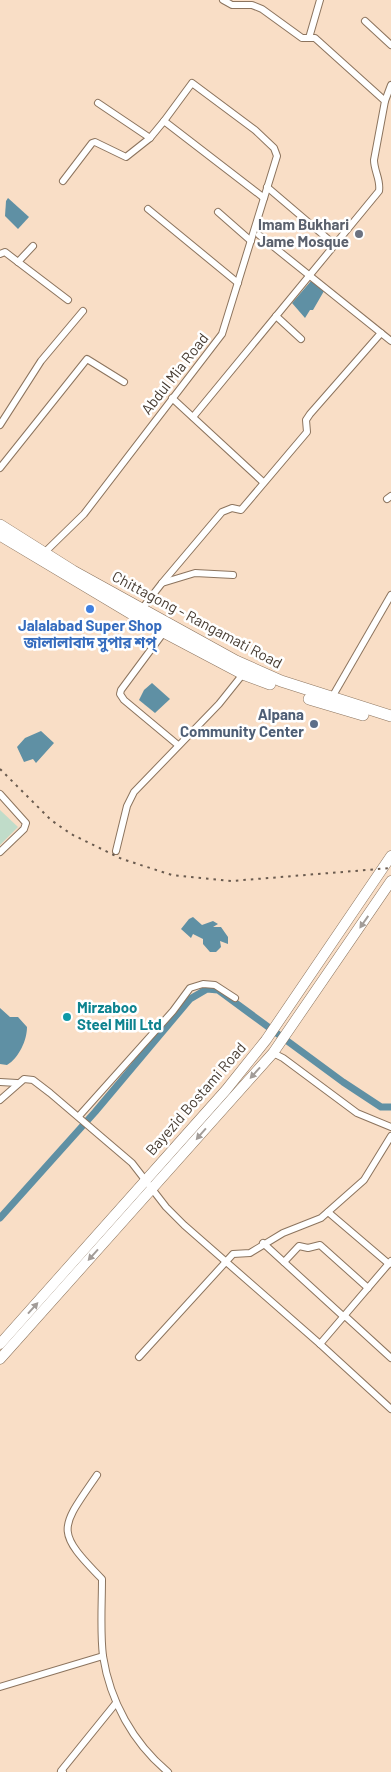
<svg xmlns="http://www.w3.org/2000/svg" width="391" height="1772" font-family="Barlow,'Noto Sans Bengali',sans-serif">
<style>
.green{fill:#c0dcc9}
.water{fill:#5f90a4}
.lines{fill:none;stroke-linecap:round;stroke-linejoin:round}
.canal{stroke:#5f90a4;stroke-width:7}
.street-casing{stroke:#8c745e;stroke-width:8}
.primary-casing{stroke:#8c745e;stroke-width:11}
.highway-casing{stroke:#8c745e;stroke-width:12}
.street{stroke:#fff;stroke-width:6}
.primary{stroke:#fff;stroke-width:10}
.highway{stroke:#fff;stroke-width:11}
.rail{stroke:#6a5b4f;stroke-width:2;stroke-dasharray:2.5 5;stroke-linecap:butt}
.oneway{fill:#a29c98}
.worship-dot{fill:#6b7280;stroke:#fff;stroke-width:2}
.shop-dot{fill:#3f7fe0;stroke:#fff;stroke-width:2}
.service-dot{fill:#5c6f8a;stroke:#fff;stroke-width:2}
.culture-dot{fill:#0f9aa8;stroke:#fff;stroke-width:2}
.labels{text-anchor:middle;stroke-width:5;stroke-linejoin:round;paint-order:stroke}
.worship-label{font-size:15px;font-weight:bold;fill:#5b616d;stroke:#fff;text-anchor:end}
.street-label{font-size:15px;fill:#453a30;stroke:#fff}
.shop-label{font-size:15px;font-weight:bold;fill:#366cbe;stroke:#fff}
.service-label{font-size:15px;font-weight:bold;fill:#4e5e75;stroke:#fff;text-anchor:end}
.culture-label{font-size:15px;font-weight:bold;fill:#0d838f;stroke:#fff;text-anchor:start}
</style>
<rect width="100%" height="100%" fill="#f9dec6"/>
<path class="green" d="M0 810 18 827 0 845Z"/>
<g class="water">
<path d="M8 198 29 217 18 229 5 216 6 201Z"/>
<path d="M311 281 324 291 313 310H310L305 318 292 303Z"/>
<path d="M152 683 170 699 155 713 139 700 144 690Z"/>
<path d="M41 731 54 743 36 763 33 759 24 762 17 747 25 738Z"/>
<path d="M193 917 202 925 213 921 218 924 213 927H221L228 937V944L220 941 221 947 216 952H210L203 944V939L193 934 191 938 181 929 189 919Z"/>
<path d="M0 1008 10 1017H18L27 1027C27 1040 19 1058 7 1065L0 1064Z"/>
</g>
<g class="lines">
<path class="canal" d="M0 1218 95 1112 190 999 207 989 218 990 343 1082 381 1107H391"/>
<defs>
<g id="street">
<path d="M365 21 391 45"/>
<path d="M309 38 320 0"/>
<path d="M385 101 391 85"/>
<path d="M98 103 150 138"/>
<path d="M63 181 92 143 95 142 126 157 150 138 164 121 264 198"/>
<path d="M267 187 335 245"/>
<path d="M148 209 238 283"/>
<path d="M218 212 251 241"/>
<path d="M259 235 391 341"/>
<path d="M0 254 5 252 68 300"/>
<path d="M18 262 33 246"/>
<path d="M276 316 301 339"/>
<path d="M172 398 263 482"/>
<path d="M193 417 379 191C381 180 374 171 374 160L385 101 315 38H302L262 9 252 5H232L223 0"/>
<path d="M0 425 41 361 83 311"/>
<path d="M0 468 87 359 124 382"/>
<path d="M387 499 391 496"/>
<path d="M44 553 84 514 222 334 277 156 274 148 255 130 192 83 164 121"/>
<path d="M162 583 222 512 232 508 241 510 307 432 306 420 310 414 381 333"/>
<path d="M141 610 162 583 195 573 233 575"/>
<path d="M164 632 121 690 120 694 124 700 178 745"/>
<path d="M331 699 391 595"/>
<path d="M0 794 26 823 24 829 0 852"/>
<path d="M116 851 127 806 134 792 219 704 243 674"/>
<path d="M273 1053 283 1058 357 1113 391 1127"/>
<path d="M0 1082 17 1083"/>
<path d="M0 1100 24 1079 33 1080 50 1093 132 1163 166 1207 184 1225 320 1344"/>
<path d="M79 1116 173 1011 190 988 203 984 215 985 235 998"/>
<path d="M328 1212 389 1264"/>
<path d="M263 1243 344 1317"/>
<path d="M391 1261 320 1344 391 1409"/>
<path d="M284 1262 299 1246 308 1248 320 1245 368 1288"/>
<path d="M345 1316 391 1358"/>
<path d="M139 1357 233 1254 250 1253 283 1233 321 1218 364 1180 391 1136"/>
<path d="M97 1475C60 1529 54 1530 102 1579 102 1604 100 1632 103 1656 110 1701 133 1743 168 1772"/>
<path d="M0 1687 103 1656"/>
<path d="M63 1772 61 1771 116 1703"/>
</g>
<g id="primary">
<path d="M0 1344 226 1090 266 1040 391 856"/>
<path d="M0 1359 273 1053 391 881"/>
</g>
<g id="highway">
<path d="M0 525 73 571 236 661 281 681 391 716"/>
<path d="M0 535 154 627 243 674 270 684"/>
<path d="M309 699 363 715"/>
</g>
</defs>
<use href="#street" class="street-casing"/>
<use href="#primary" class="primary-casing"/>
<use href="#highway" class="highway-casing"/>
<use href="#street" class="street"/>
<use href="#primary" class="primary"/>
<use href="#highway" class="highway"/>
<path class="rail" d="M0 769 51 820 71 834 122 859 172 875 232 881 391 868"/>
</g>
<defs><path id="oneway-solid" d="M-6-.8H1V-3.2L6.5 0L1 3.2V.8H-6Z" transform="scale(1.25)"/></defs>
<g class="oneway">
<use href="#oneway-solid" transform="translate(364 922) rotate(125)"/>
<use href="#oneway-solid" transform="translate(255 1073) rotate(132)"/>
<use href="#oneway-solid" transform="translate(201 1134) rotate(131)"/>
<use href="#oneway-solid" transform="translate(93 1255) rotate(132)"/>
<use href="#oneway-solid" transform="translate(33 1308) rotate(-48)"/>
</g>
<circle class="worship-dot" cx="359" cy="234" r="5"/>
<circle class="shop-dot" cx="90" cy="609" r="5"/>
<circle class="service-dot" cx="314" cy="724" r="5"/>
<circle class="culture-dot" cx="67" cy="1017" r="5"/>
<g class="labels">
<g class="worship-label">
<text x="349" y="230">Imam Bukhari<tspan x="349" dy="17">Jame Mosque</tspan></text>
</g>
<g class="street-label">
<text transform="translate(175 374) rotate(-52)" y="5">Abdul Mia Road</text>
<text transform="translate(197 620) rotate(28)" y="5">Chittagong - Rangamati Road</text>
<text transform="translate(196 1099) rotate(-49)" y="5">Bayezid Bostami Road</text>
</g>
<g class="shop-label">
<text x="90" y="631">Jalalabad Super Shop<tspan x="90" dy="17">জালালাবাদ সুপার শপ্</tspan></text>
</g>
<g class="service-label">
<text x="304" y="720">Alpana<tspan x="304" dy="17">Community Center</tspan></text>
</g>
<g class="culture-label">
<text x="77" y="1013">Mirzaboo<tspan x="77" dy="17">Steel Mill Ltd</tspan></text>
</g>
</g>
</svg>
